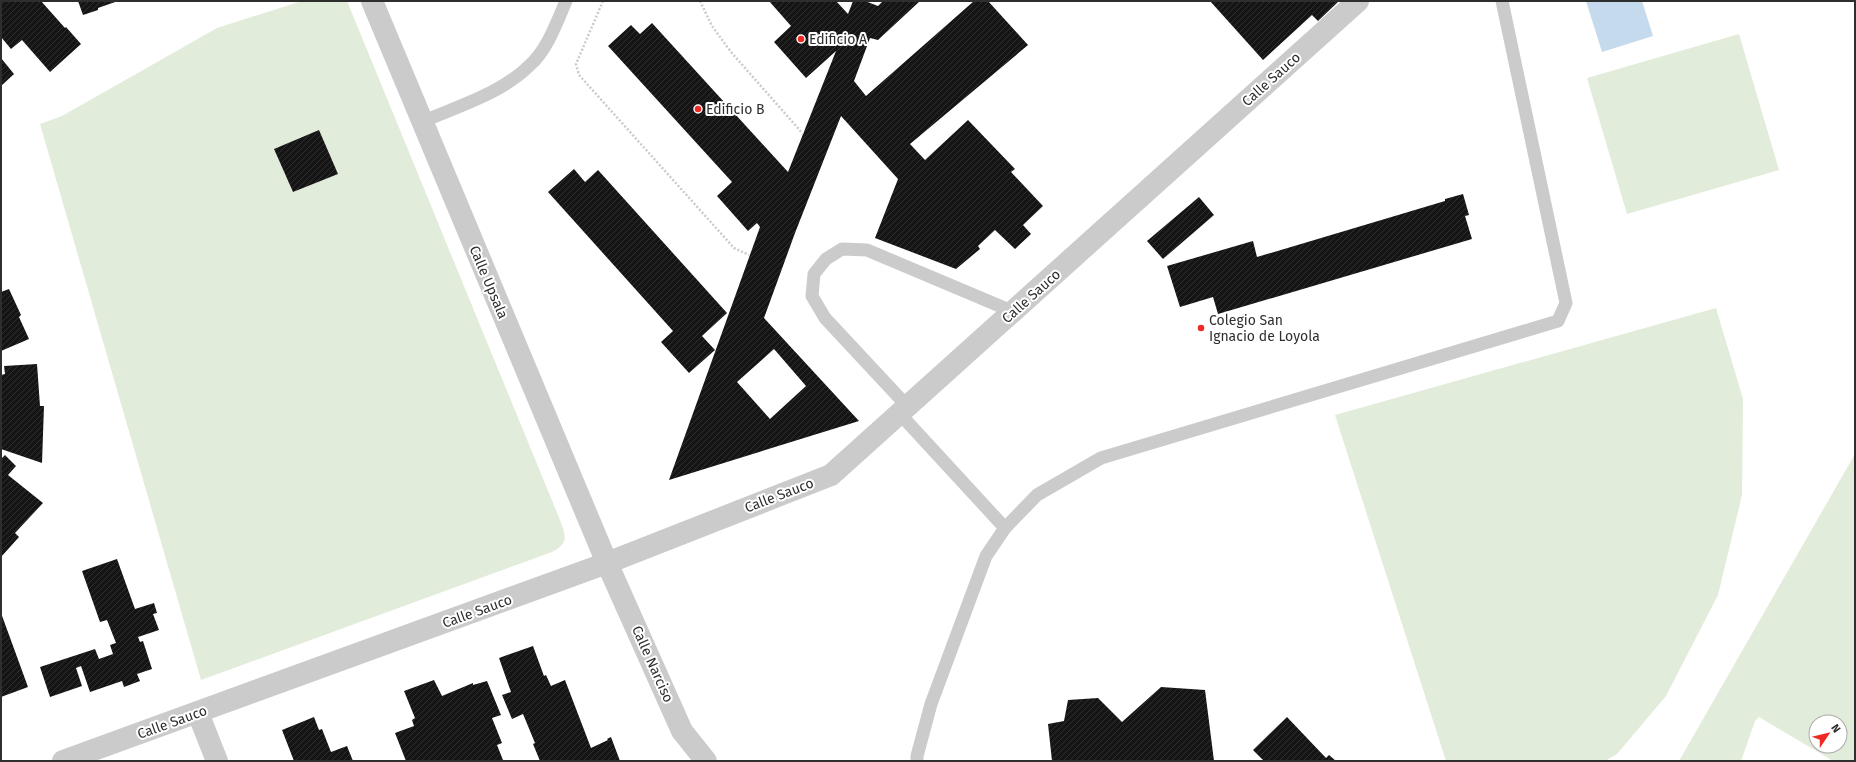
<svg xmlns="http://www.w3.org/2000/svg" width="1856" height="762" font-family="'Fira Sans',sans-serif">
<style>
.park{fill:#e2ecda;fill-rule:evenodd}
.water{fill:#c5daed}
.building{fill:url(#building-hatch);fill-rule:evenodd}
.lines{fill:none;stroke-linecap:round;stroke-linejoin:round}
.path{stroke:#cbcbcb;stroke-width:2.5;stroke-dasharray:2 2;stroke-linecap:butt}
.service{stroke:#cbcbcb;stroke-width:13}
.minor{stroke:#cbcbcb;stroke-width:22}
.poi-dot{fill:#ef2925;stroke:#fff;stroke-width:1.5}
.labels{text-anchor:middle;stroke-width:4;stroke-linejoin:round;paint-order:stroke}
.poi-label{font-size:14px;fill:#2e2e2e;stroke:#fff;text-anchor:start}
.street-label{font-size:14px;fill:#2e2e2e;stroke:#fff}
</style>
<defs>
<pattern id="building-hatch" width="6" height="6" patternUnits="userSpaceOnUse"><rect width="6" height="6" fill="#151515"/><path d="M-1 1l2-2M0 6l6-6M5 7l2-2" fill="none" stroke="#2f2f2f"/></pattern>
</defs>
<rect width="100%" height="100%" fill="#fff"/>
<g class="park">
<path d="M302 1H347L560 520C566 536 569 543 552 552L201 680 40 124 62 116 217 28ZM319 130 337 174 293 192 274 149Z"/>
<path d="M1739 34 1779 170 1627 214 1587 78Z"/>
<path d="M1716 308 1743 399 1742 495 1718 595 1666 696 1617 754 1605 761H1446L1335 415Z"/>
<path d="M1855 454V761H1833L1759 717 1755 721 1741 761H1679ZM1816 722H1840V746H1816Z"/>
</g>
<path class="water" d="M1586 1H1642L1653 36 1602 52Z"/>
<g class="building">
<path d="M1 1H41L65 28 66 27 81 44 50 72 22 40 11 49 1 37Z"/>
<path d="M78 1H118L98 8V10L83 15Z"/>
<path d="M769 1H836L848 14 853 1H865L878 6 883 1H920L878 40 870 38 854 81 866 96 974 1H988L1028 45 910 144 925 160 968 120 1015 169 1011 172 1043 206 1023 225 1031 234 1015 249 995 230 978 246 980 249 956 269 875 238 898 179 841 116 795 233 764 318 859 421 669 480 760 227 757 223 748 231 717 196 732 182 608 46 631 25 640 34 652 23 788 172 836 51 806 78 774 42 791 26ZM774 349 806 386 770 419 737 382Z"/>
<path d="M1210 1H1339L1318 21 1312 15 1263 60Z"/>
<path d="M1 58 14 74 1 86Z"/>
<path d="M319 130 338 174 293 192 274 149Z"/>
<path d="M574 169 585 182 598 170 727 313 702 336 715 350 689 373 661 342 673 331 548 192Z"/>
<path d="M1463 194 1469 215 1465 216 1472 239 1218 314 1213 297 1180 307 1167 266 1253 241 1257 257 1445 201V199Z"/>
<path d="M1199 197 1214 215 1163 259 1147 241Z"/>
<path d="M9 289 21 315 19 317 29 339 1 351V292Z"/>
<path d="M37 364 40 406H44L42 463 1 449V375L5 374 4 366Z"/>
<path d="M5 455 16 466 8 475 43 503 15 533 19 537 1 557V459Z"/>
<path d="M117 559 135 609 154 603 157 613 153 614 159 630 138 637 140 642 143 641 152 669 137 674 140 681 124 687 122 681 90 692 81 666 76 668 82 686 50 697 40 667 95 649 99 659 113 654 110 645 116 643 107 620 100 622 82 571Z"/>
<path d="M1 613 28 687 1 697Z"/>
<path d="M533 646 544 676 546 675 551 686 565 680 591 748 608 740 607 739 611 737 620 761H540L533 744 535 743 523 714 512 719 502 695 511 692 499 658Z"/>
<path d="M434 680 442 696 473 683V685L487 681 501 715 492 718 502 743 497 745 503 760 406 761 395 733 414 726 412 720 415 718 404 691Z"/>
<path d="M1161 687 1205 690 1214 761H1052L1048 724 1064 721 1068 700 1098 698 1122 722Z"/>
<path d="M314 717 319 730 322 729 331 752 347 746 353 761H294L282 730Z"/>
<path d="M1287 717 1326 758 1329 755 1336 761H1264L1253 750Z"/>
</g>
<g class="lines">
<g class="path">
<path d="M603 1 576 64 579 75 734 248 749 255"/>
<path d="M700 1 712 26 731 52 803 134"/>
</g>
<g class="service">
<path d="M422 122C458 106 501 94 530 65 547 50 557 22 566 1"/>
<path d="M908 407 825 318 812 296 814 274 826 259 842 249 867 250 1014 312"/>
<path d="M900 414 1005 528"/>
<path d="M917 761V756L931 704 986 556 1005 528 1037 495 1101 458 1558 321 1566 303 1502 1"/>
</g>
<g class="minor">
<path d="M372 1 607 563 682 731 706 761"/>
<path d="M198 713 217 761"/>
<path d="M63 761 607 563 831 475 1358 1"/>
</g>
</g>
<g class="poi-dot">
<circle cx="801" cy="39" r="4"/>
<circle cx="698" cy="109" r="4"/>
<circle cx="1201" cy="328" r="4"/>
</g>
<g class="labels">
<g class="poi-label">
<text x="809" y="44">Edificio A</text>
<text x="706" y="114">Edificio B</text>
<text x="1209" y="325">Colegio San<tspan x="1209" dy="16">Ignacio de Loyola</tspan></text>
</g>
<g class="street-label">
<text transform="translate(1271 79) rotate(-42)" y="5">Calle Sauco</text>
<text transform="translate(489 282) rotate(67)" y="5">Calle Upsala</text>
<text transform="translate(1031 296) rotate(-42)" y="5">Calle Sauco</text>
<text transform="translate(779 495) rotate(-21)" y="5">Calle Sauco</text>
<text transform="translate(477 611) rotate(-20)" y="5">Calle Sauco</text>
<text transform="translate(653 664) rotate(66)" y="5">Calle Narciso</text>
<text transform="translate(172 722) rotate(-20)" y="5">Calle Sauco</text>
</g>
</g>
<rect width="1856" height="762" fill="none" stroke="#2e2e2e" stroke-width="4"/>
<g transform="translate(1828 734) rotate(55)"><circle r="19" fill="#ffffff" stroke="#ababab"/>
<path d="M0-3L7 15L0 10L-7 15Z" fill="#ef2925"/>
<text y="-6" font-size="11" font-weight="bold" text-anchor="middle" fill="#2e2e2e">N</text>
</g>
</svg>
